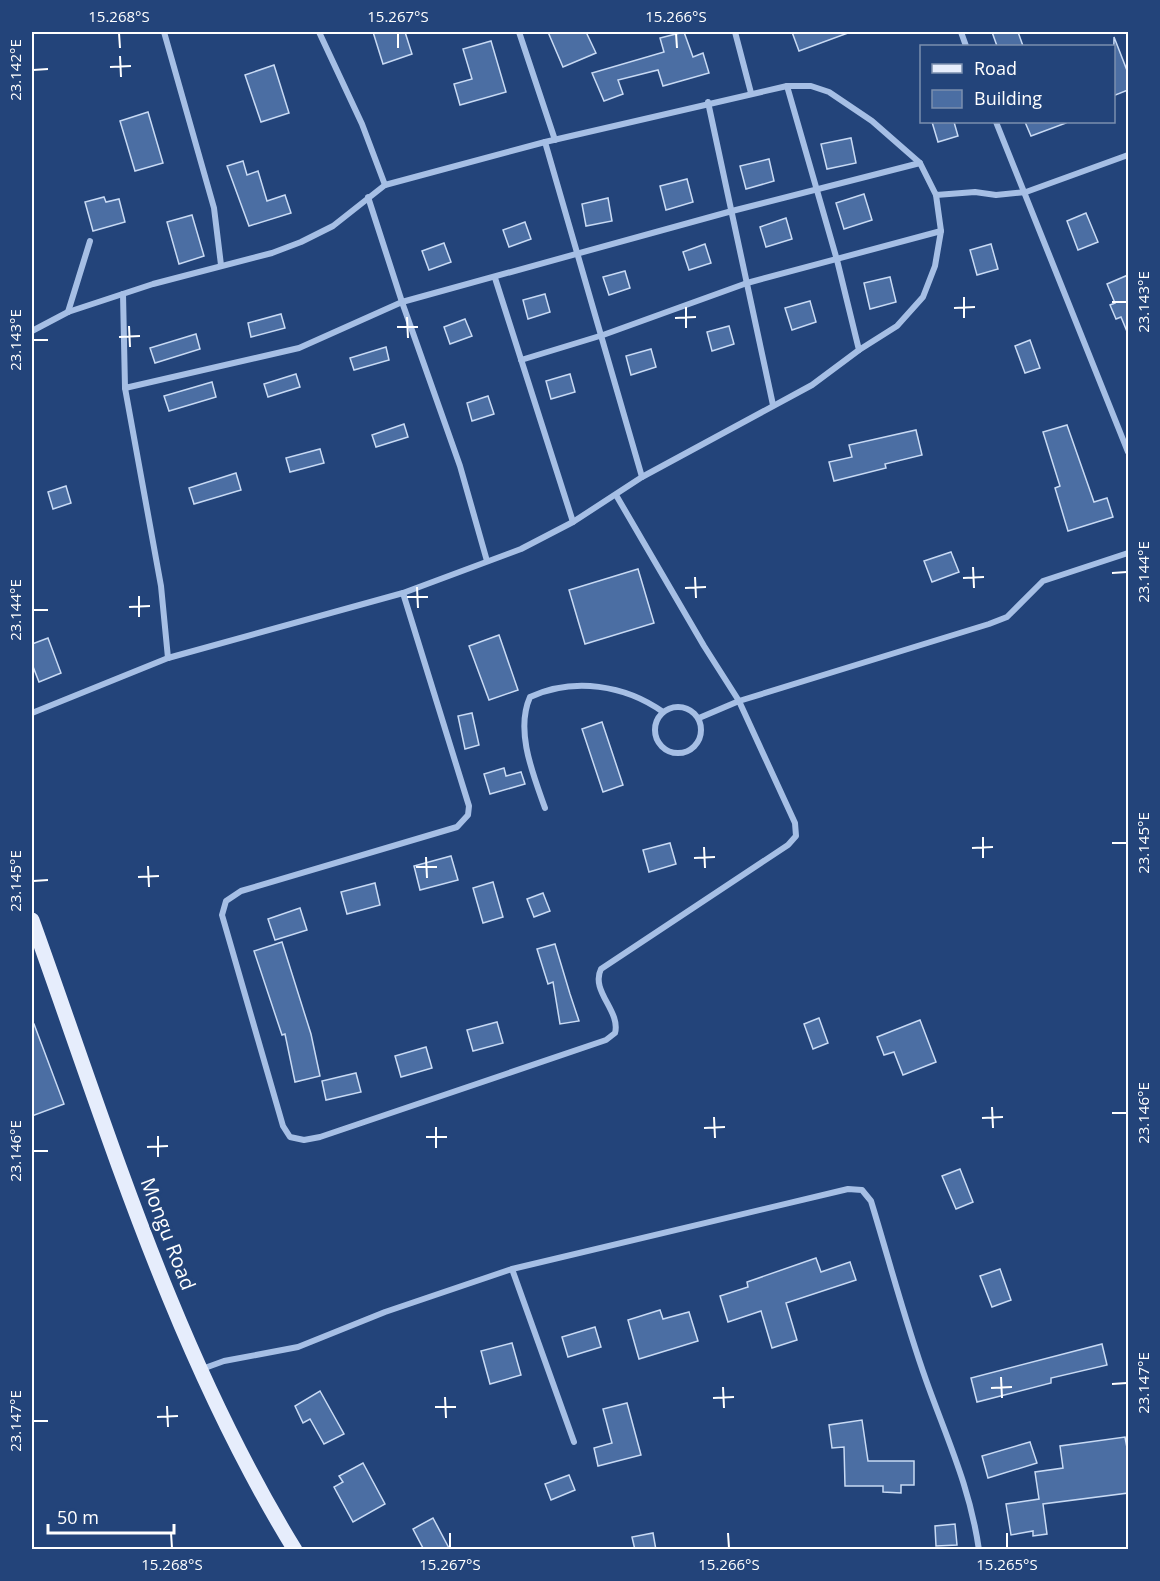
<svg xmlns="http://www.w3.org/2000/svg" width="1160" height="1581" font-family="'Open Sans',sans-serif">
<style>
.building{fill:#4b6ea3;stroke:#c8daf4;stroke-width:1.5}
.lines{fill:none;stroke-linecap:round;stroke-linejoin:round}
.street{stroke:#a6bfe5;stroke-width:6}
.primary{stroke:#e6edfc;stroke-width:15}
.ticks{fill:none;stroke:#fff;stroke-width:2}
.labels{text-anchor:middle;stroke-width:6;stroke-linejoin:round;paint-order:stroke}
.street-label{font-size:20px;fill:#fff;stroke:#23447a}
.neatline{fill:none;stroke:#fff;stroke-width:2}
.ticks-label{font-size:15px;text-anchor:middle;fill:#fff}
</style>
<rect width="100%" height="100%" fill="#23447a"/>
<g class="building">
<path d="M373 32H405L412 54 383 64Z"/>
<path d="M548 32H586L596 53 563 67Z"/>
<path d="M684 32 693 57 703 53 709 73 663 86 658 70 618 80 623 94 604 101 592 73 664 52 660 38Z"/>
<path d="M792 32H848V33L799 51Z"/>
<path d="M992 32H1018L1023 46H997Z"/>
<path d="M1114 37 1128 73V90L1113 96Z"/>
<path d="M491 41 506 92 460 105 454 84 472 79 463 49Z"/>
<path d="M274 65 289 113 261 122 245 75Z"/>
<path d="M148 112 163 163 135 171 120 121Z"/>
<path d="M932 122H954L958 136 938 142Z"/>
<path d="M1025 122H1066V123L1031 136Z"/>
<path d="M851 138 856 163 827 169 821 144Z"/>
<path d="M769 159 774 181 746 189 740 166Z"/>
<path d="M243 161 247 175 258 171 267 201 285 195 291 213 249 226 227 166Z"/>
<path d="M687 179 693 202 666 210 660 186Z"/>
<path d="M864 194 872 220 844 229 836 203Z"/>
<path d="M104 197 106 202 119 199 125 222 93 231 85 202Z"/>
<path d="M608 198 612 221 586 226 582 204Z"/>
<path d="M1086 213 1098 242 1078 250 1067 221Z"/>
<path d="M192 215 204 256 179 264 167 222Z"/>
<path d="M786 218 792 239 766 247 760 227Z"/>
<path d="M525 222 531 239 509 247 503 230Z"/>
<path d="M444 243 451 262 429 270 422 251Z"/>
<path d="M705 244 711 263 689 270 683 252Z"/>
<path d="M991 244 998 269 977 275 970 250Z"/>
<path d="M625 271 630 288 609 295 603 277Z"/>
<path d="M1128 275V334L1121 317 1116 319 1110 305 1115 303 1107 284Z"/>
<path d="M890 277 896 302 870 309 864 283Z"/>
<path d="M545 294 550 312 528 319 523 300Z"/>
<path d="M810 301 816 322 792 330 785 308Z"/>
<path d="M281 314 285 328 251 337 248 323Z"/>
<path d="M465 319 472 336 450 344 444 327Z"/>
<path d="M729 326 734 344 712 351 707 332Z"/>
<path d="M196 334 200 349 155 363 150 348Z"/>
<path d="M1030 340 1040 368 1025 373 1015 346Z"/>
<path d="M386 347 389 360 354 370 350 358Z"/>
<path d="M651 349 656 367 631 375 626 356Z"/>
<path d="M296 374 300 387 268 397 264 384Z"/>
<path d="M570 374 575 392 551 399 546 381Z"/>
<path d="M212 382 216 397 169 411 164 396Z"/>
<path d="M488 396 494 414 472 421 467 403Z"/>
<path d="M404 424 408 437 376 447 372 435Z"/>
<path d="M1067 425 1094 502 1107 498 1113 517 1068 531 1055 488 1060 486 1043 432Z"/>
<path d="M916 430 922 455 885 464 886 468 834 481 829 462 852 457 849 445Z"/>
<path d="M320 449 324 463 290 472 286 458Z"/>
<path d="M236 473 241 490 194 504 189 488Z"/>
<path d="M66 486 71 503 53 509 48 492Z"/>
<path d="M951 552 959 572 932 582 924 561Z"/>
<path d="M638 569 654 623 585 644 569 590Z"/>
<path d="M499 635 518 690 489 700 469 646Z"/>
<path d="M48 638 61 673 39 682 32 664V644Z"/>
<path d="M472 713 479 745 465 749 458 716Z"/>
<path d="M602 722 623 785 603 792 582 729Z"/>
<path d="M504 768 506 776 521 772 525 784 490 794 484 774Z"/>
<path d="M670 843 676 864 649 872 643 850Z"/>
<path d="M451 856 458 880 420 890 414 866Z"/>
<path d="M493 882 503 917 483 923 473 888Z"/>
<path d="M375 883 380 905 347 914 341 892Z"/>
<path d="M543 893 550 911 534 917 527 899Z"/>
<path d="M300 908 307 930 275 940 268 919Z"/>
<path d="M282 942 311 1034 320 1076 295 1082 285 1034 282 1035 254 951Z"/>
<path d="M555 944 570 994 579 1021 560 1024 553 982 548 984 537 949Z"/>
<path d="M819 1018 828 1043 813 1049 804 1024Z"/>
<path d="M920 1020 936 1062 903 1075 894 1052 884 1055 877 1037Z"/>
<path d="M497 1022 503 1043 473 1051 467 1030Z"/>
<path d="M32 1024H34L64 1104 32 1116Z"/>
<path d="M426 1047 432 1068 401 1077 395 1056Z"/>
<path d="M356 1073 361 1092 326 1100 322 1081Z"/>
<path d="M960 1169 973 1202 956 1209 942 1176Z"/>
<path d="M816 1258 821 1272 850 1262 856 1280 786 1303 797 1340 772 1348 761 1311 728 1322 720 1296 748 1287 747 1282Z"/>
<path d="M1000 1269 1011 1300 992 1307 980 1276Z"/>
<path d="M660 1310 663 1319 689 1312 698 1341 639 1359 628 1320Z"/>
<path d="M595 1327 601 1347 568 1357 562 1337Z"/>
<path d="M512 1343 521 1375 490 1384 481 1351Z"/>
<path d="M1102 1344 1107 1365 1051 1378V1383L977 1402 971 1378Z"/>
<path d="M320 1391 344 1434 324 1444 310 1419 303 1423 295 1406Z"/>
<path d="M627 1403 641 1455 598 1466 594 1448 612 1443 603 1409Z"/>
<path d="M862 1420 868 1461H914V1485H901V1493L883 1492V1486H845L844 1447 832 1448 829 1425Z"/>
<path d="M1125 1437 1128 1453V1493L1043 1504 1047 1534 1033 1536V1531L1011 1535 1006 1504 1039 1499 1035 1472 1063 1468 1060 1446Z"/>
<path d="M1030 1442 1037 1463 988 1478 982 1456Z"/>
<path d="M363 1463 385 1504 353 1522 334 1487 343 1482 339 1476Z"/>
<path d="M569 1475 575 1490 551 1500 545 1484Z"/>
<path d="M433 1518 450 1550H424L413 1529Z"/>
<path d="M955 1524 957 1545 936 1546 935 1526Z"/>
<path d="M653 1533 656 1550H635L632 1537Z"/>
</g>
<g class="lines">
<g class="street">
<path d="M164 32 214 208 221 265"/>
<path d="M319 32 362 124 385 185"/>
<path d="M519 32 555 140"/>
<path d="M735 32 751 93"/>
<path d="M961 32 966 46"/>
<path d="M708 102 773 405"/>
<path d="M996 122 1128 452"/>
<path d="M545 142 642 477"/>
<path d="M368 197 402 302 732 211 920 163"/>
<path d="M495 278 573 522"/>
<path d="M123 294 125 388 299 348 402 302 460 466 487 561"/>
<path d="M68 312 90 241"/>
<path d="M32 331 68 312 153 284 272 253 301 242 333 226 385 185 545 142 787 86H811L829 92 872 121 920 163 936 195 975 192 996 195 1026 192 1128 155"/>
<path d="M859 350 897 326 923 297 935 266 941 231 936 195"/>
<path d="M521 360 603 335 747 283 941 231"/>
<path d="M125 388 161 586 168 658"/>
<path d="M616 495 704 646 739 701 989 624 1007 617 1043 581 1128 553"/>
<path d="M403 593 469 806 468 815 457 827 241 891 226 901 222 915 283 1126 290 1137 304 1140 320 1137 606 1040 615 1033C621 1011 590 991 601 969L788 845 796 836 795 823 739 701 699 718"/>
<circle cx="678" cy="730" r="23"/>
<path d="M32 713 168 658 403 593 521 549 573 522 642 477 812 385 859 350 837 260 787 86"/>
<path d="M545 808C533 774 515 731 530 697 574 677 625 685 663 712"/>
<path d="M512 1269 574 1442"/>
<path d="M202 1369 224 1361 298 1347 385 1312 512 1269 848 1189 862 1190 871 1201C889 1260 905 1321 926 1380 947 1439 970 1487 979 1550"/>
</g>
<path class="primary" d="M32 920C109 1134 175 1355 295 1550"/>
</g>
<path class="ticks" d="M119 33 120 48M398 33V48M676 33 677 48M120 56 121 77M110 67 131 66M33 70 48 69M964 297V318M1112 302H1127M686 307V328M954 308 975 307M407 317 408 338M675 318 696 317M129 326 130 347M397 327H418M119 337 140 336M33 340H48M973 567 974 588M1112 573 1127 572M695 577 696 598M963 578 984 577M417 587 418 608M685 588 706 587M139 596V617M407 597H428M129 607 150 606M33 610H48M983 837V858M1112 843H1127M704 847 705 868M972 848 993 847M426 857 427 878M694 858 715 857M148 866 149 887M416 867H437M138 877 159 876M33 881 48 880M992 1107 993 1128M1112 1113H1127M714 1117 715 1138M982 1118 1003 1117M436 1127V1148M704 1128 725 1127M158 1136V1157M426 1137H447M147 1147 168 1146M33 1151H48M1001 1377 1002 1398M1112 1384 1127 1383M723 1387 724 1408M991 1388 1012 1387M445 1397 446 1418M713 1398 734 1397M167 1406 168 1427M435 1407H456M157 1417 178 1416M33 1421H48M171 1533 172 1548M450 1533V1548M728 1533 729 1548M1007 1533V1548"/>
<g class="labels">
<g class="street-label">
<text transform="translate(168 1234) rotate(69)" y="7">Mongu Road</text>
</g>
</g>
<rect width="1160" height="1581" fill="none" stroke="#23447a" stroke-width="66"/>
<rect x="920" y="45" width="195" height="78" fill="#23447a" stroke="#7b8faf" stroke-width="1.5"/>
<rect x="932" y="64" width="30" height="9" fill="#e6edfc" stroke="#7b8faf" stroke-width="1.5"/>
<text x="974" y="75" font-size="18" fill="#ffffff">Road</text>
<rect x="932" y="90" width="30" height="18" fill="#4b6ea3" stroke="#7b8faf" stroke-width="1.5"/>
<text x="974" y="105" font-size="18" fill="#ffffff">Building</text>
<path d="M48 1524v9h126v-9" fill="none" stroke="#ffffff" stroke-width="3"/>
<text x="57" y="1524" font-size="18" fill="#ffffff" stroke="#23447a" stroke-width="4.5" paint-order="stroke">50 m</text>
<rect x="33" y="33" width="1094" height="1515" class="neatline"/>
<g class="ticks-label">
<text x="119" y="22">15.268°S</text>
<text x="398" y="22">15.267°S</text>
<text x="676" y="22">15.266°S</text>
<text transform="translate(16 70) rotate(-90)" y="5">23.142°E</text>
<text transform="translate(1144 302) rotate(-90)" y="5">23.143°E</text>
<text transform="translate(16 340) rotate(-90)" y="5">23.143°E</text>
<text transform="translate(1144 572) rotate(-90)" y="5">23.144°E</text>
<text transform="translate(16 610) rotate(-90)" y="5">23.144°E</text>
<text transform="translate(1144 843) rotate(-90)" y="5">23.145°E</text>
<text transform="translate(16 881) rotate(-90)" y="5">23.145°E</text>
<text transform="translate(1144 1113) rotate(-90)" y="5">23.146°E</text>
<text transform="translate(16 1151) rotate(-90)" y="5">23.146°E</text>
<text transform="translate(1144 1383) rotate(-90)" y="5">23.147°E</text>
<text transform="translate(16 1421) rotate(-90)" y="5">23.147°E</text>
<text x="172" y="1570">15.268°S</text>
<text x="450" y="1570">15.267°S</text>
<text x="729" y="1570">15.266°S</text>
<text x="1007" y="1570">15.265°S</text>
</g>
</svg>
